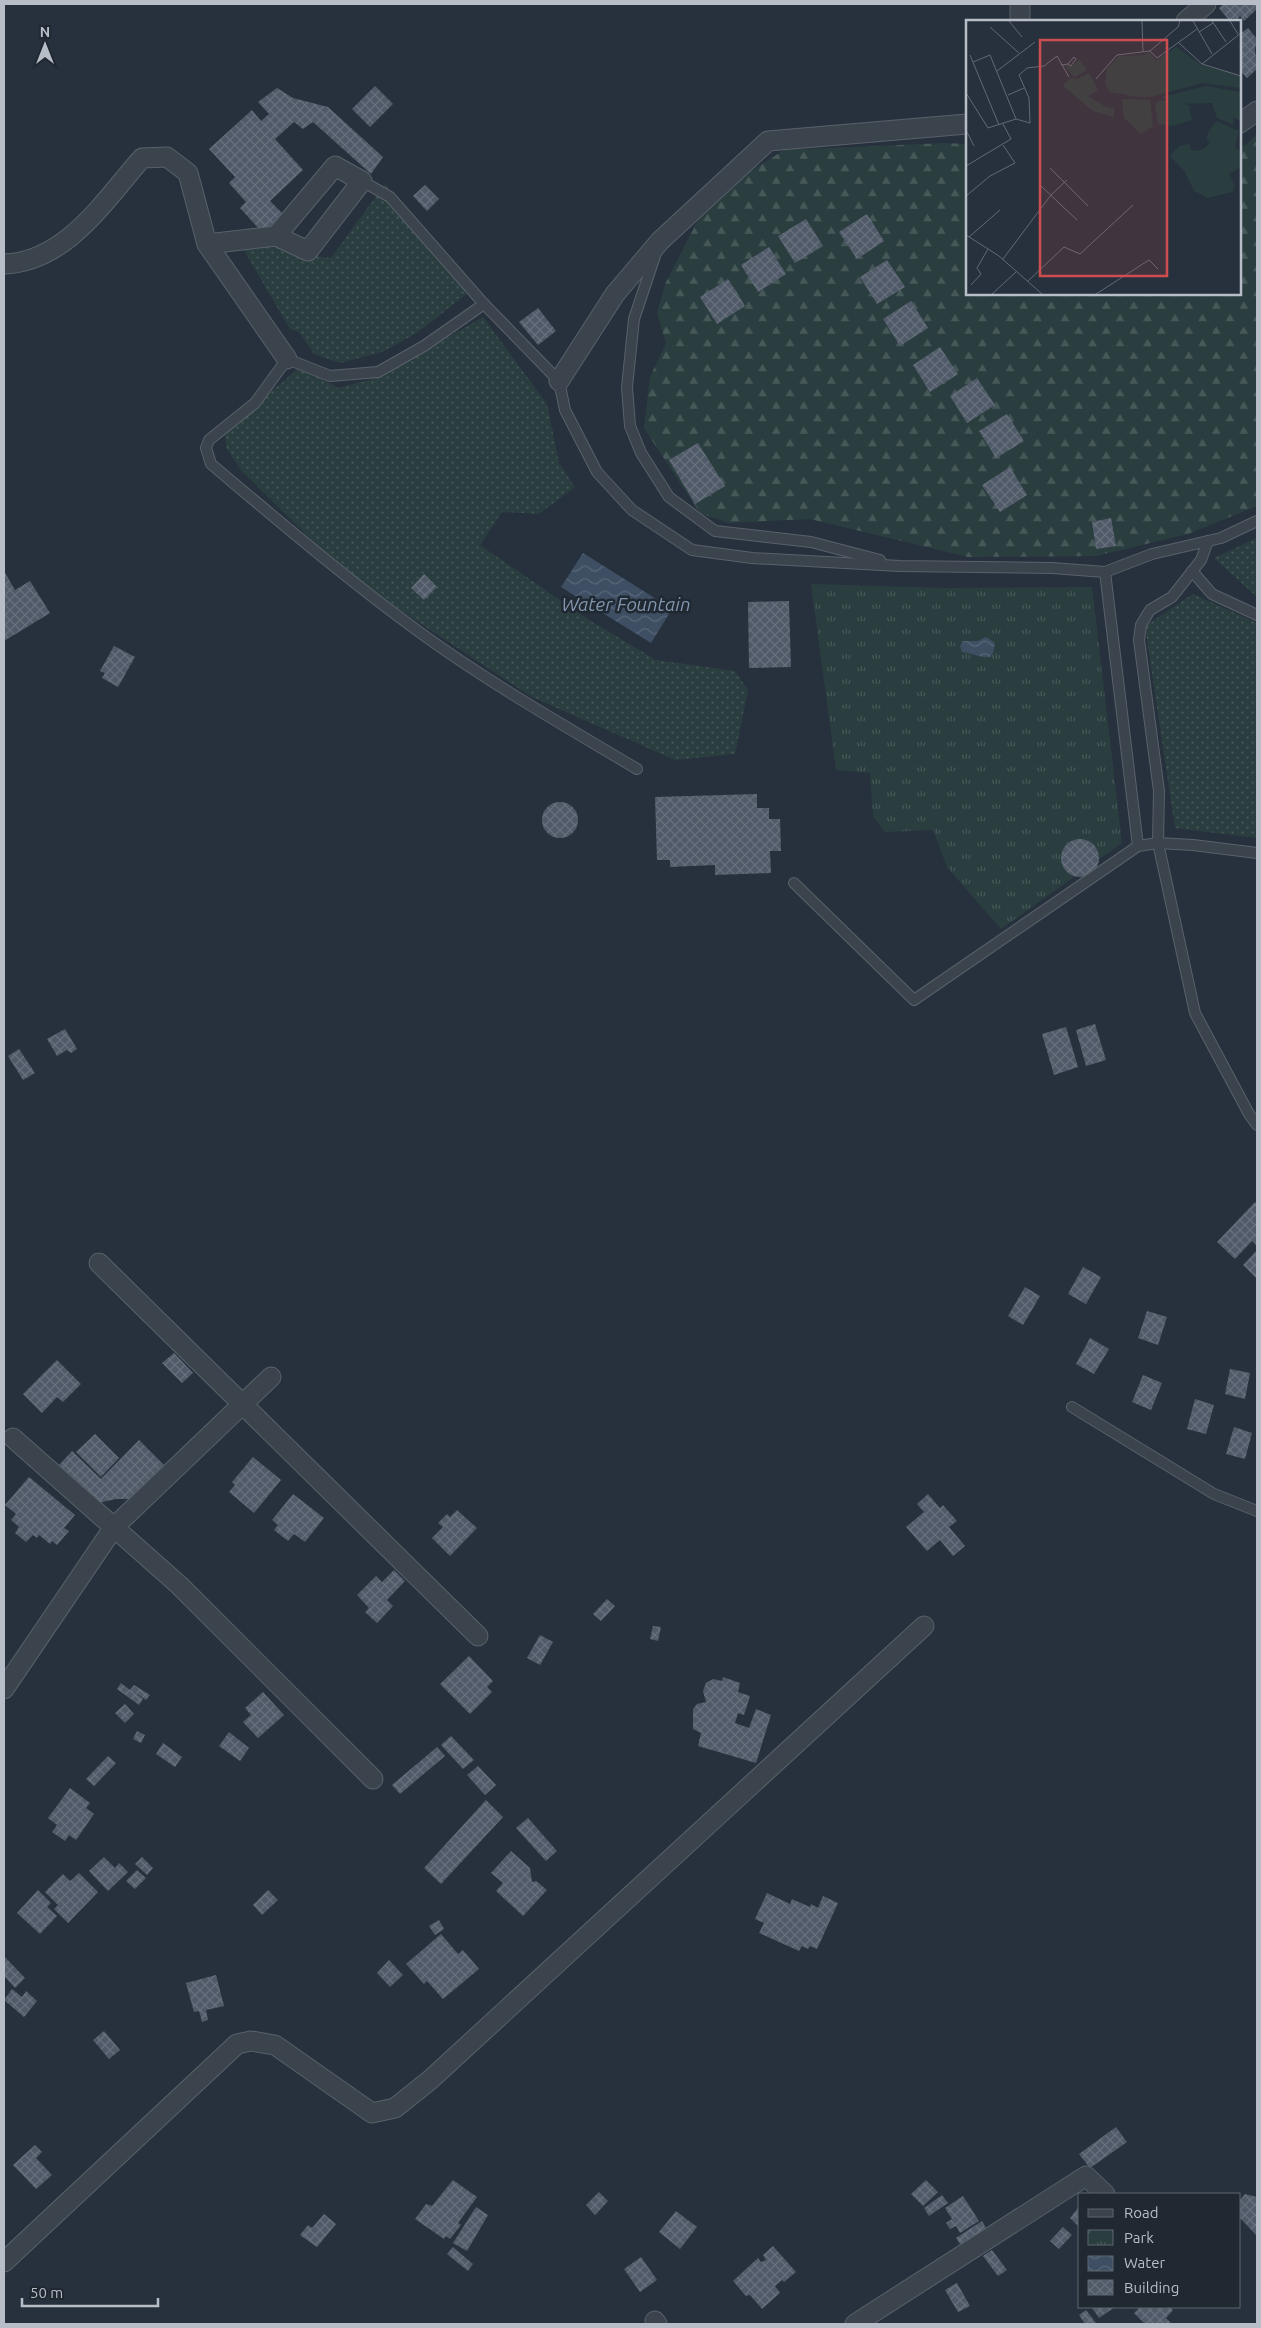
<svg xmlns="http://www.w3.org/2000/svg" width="1261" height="2328" font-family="Ubuntu,sans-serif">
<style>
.grass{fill:url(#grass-dots)}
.forest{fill:url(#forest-firs)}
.park{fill:url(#park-tufts)}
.water{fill:url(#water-waves)}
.building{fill:url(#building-cross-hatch)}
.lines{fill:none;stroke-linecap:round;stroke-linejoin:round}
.service-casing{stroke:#59616b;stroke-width:12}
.minor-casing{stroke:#59616b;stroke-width:21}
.service{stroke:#3b434d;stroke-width:10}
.minor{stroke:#3b434d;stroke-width:19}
.labels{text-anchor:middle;stroke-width:5;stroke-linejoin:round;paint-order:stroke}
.water-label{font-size:19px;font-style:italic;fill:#8195ad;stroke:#202832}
.inset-road{fill:none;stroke:#616975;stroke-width:1}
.view{fill:#ce4e50;fill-opacity:0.15;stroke:#ce4e50;stroke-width:2.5}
.inset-edge{fill:none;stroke:#b7bec8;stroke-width:2.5}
</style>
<defs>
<pattern id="grass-dots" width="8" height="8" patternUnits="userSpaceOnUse" patternTransform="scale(1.25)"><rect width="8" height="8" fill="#2a3e3f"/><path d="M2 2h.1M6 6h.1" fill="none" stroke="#475859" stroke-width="1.8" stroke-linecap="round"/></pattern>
<pattern id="forest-firs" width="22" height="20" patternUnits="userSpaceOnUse" patternTransform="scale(1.25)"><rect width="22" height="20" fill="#2a3e3f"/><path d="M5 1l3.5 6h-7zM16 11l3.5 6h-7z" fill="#475859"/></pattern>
<pattern id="park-tufts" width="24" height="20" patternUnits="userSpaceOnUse" patternTransform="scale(1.25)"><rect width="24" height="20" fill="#2a3e3f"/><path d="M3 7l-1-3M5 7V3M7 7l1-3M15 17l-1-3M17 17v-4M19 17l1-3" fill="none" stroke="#475859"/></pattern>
<pattern id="water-waves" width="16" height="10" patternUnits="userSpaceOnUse" patternTransform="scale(1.25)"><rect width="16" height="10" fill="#3e4f64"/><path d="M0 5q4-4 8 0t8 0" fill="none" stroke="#586779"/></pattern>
<pattern id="building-cross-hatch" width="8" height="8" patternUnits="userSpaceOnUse" patternTransform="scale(1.25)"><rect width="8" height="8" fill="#505a68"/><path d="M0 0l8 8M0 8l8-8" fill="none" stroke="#67707c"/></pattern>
</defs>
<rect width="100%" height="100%" fill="#27313d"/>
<g class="grass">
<path d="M385 184 469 292 417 333 382 352 340 363 314 354 299 332 290 329 238 240 271 235 298 254 331 258Z"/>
<path d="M483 317 547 404 559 463 575 487 539 514 502 512 480 545 589 620 656 660 735 671 748 690 735 754 675 760 532 697 347 575 241 470 226 447 225 431 300 367 338 388 380 377Z"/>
<path d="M1257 538V597L1214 558Z"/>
<path d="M1193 594 1257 623V838L1175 828 1145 626Z"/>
</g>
<path class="forest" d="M1257 135V506L1188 534 1096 556 968 557 810 519 729 523 700 513 644 428 650 377 666 343 657 313 666 282 697 222 735 181 784 150 944 143 967 144V294H1240V149Z"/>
<path class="park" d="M811 584 945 588 1092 587 1122 843 1001 929 947 867 933 830 885 832 873 816 870 773 836 770Z"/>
<g class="water">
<path d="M583 553 672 609 651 643 561 587Z"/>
<path d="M986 637 995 643 993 653 990 657C980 658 972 653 962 652L960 646 963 641H978Z"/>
</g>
<g class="building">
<path d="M1223 4H1257V9L1244 21 1240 16 1236 21 1233 18 1229 20 1219 8Z"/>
<path d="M1248 28 1257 39 1255 49 1257 69 1247 78 1240 70V34Z"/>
<path d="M375 86 393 104 370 127 352 109Z"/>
<path d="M277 88 293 98 328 107 383 157 371 174 313 122 303 129 294 122 275 139 303 170 270 201 283 214 263 233 240 208 246 202 229 183 235 177 209 149 252 110 261 121 269 114 258 102Z"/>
<path d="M425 185 439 199 427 211 413 196Z"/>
<path d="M867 214 884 241 857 259 839 232Z"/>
<path d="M806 219 823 246 795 263 778 236Z"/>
<path d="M769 247 786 274 758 292 741 265Z"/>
<path d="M887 260 905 287 877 304 860 277Z"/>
<path d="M728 279 745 306 717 324 700 297Z"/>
<path d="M911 301 928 328 900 346 883 319Z"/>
<path d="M538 308 556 331 538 345 519 322Z"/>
<path d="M940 347 958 374 930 392 913 365Z"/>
<path d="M977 378 995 405 967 423 950 396Z"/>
<path d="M1007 414 1024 441 996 458 979 431Z"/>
<path d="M698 443 725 486 695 504 669 460Z"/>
<path d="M1010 467 1027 495 1000 512 982 485Z"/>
<path d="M1111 518 1116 546 1096 549 1092 522Z"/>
<path d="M4 571 15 590 30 581 50 613 4 641Z"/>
<path d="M424 574 437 587 424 600 411 588Z"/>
<path d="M789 601 791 667 749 668 748 602Z"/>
<path d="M114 646 135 657 118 687 102 678 105 673 100 671Z"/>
<path d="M757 794V808H769V819H780L781 851H770L771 873 715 875V865L670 867V860H657L655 797Z"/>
<circle cx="560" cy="820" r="18"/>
<circle cx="1080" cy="858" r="19"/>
<path d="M1095 1024 1106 1060 1086 1066 1076 1030Z"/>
<path d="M1066 1027 1078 1067 1054 1075 1042 1034Z"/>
<path d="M65 1029 77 1049 71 1053 67 1050 57 1056 47 1039Z"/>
<path d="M19 1049 35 1073 23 1080 8 1056Z"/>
<path d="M1255 1202 1257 1204V1246L1252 1241 1235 1259 1217 1242Z"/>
<path d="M1257 1250V1279L1243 1265Z"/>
<path d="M1083 1267 1101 1277 1086 1304 1068 1294Z"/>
<path d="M1025 1287 1040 1296 1023 1325 1008 1316Z"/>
<path d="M1147 1311 1167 1317 1158 1345 1138 1338Z"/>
<path d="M1090 1338 1109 1349 1094 1374 1076 1364Z"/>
<path d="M174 1353 193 1373 182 1383 162 1363Z"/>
<path d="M57 1360 81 1384 63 1402 57 1397 42 1413 23 1394Z"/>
<path d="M1230 1369 1250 1373 1245 1399 1225 1394Z"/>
<path d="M1143 1375 1162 1383 1151 1410 1132 1402Z"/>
<path d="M1195 1399 1214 1405 1206 1434 1187 1429Z"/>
<path d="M1234 1427 1252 1433 1245 1459 1226 1454Z"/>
<path d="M95 1434 119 1458 101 1477 76 1452Z"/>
<path d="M139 1440 164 1465 130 1499H116L98 1503 59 1465 72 1451 101 1479Z"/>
<path d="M253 1457 281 1480 254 1513 229 1492 235 1485 232 1482Z"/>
<path d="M29 1477 75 1515 64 1528 69 1531 57 1545 52 1541 50 1544 39 1535 37 1538 33 1535 26 1542 15 1533 19 1527 11 1520 16 1514 5 1505Z"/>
<path d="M293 1494 324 1518 305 1542 294 1534 288 1541 274 1530 278 1525 272 1520Z"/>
<path d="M928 1494 940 1508 943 1505 957 1521 949 1527 965 1546 953 1556 940 1540 927 1551 906 1527 924 1512 917 1504Z"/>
<path d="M457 1510 477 1528 450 1556 432 1538 443 1527 438 1523 447 1514 450 1517Z"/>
<path d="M394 1570 405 1581 387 1600 393 1606 377 1623 365 1612 369 1608 357 1595 376 1576 382 1582Z"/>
<path d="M607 1599 615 1606 601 1621 593 1614Z"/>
<path d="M653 1626 661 1627 658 1641 650 1639Z"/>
<path d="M540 1635 553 1642 540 1665 527 1658Z"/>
<path d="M469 1656 493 1681 487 1687 492 1692 470 1714 440 1684Z"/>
<path d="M723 1677 740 1683 738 1692 750 1696 744 1715 738 1713 735 1723 749 1728 756 1709 771 1715 756 1763 698 1746 701 1733 693 1729V1709L697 1704 706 1702 703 1691 706 1683 713 1679 722 1681Z"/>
<path d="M121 1683 130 1690 134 1685 150 1695 146 1700 133 1691 143 1699 139 1705 117 1689Z"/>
<path d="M263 1692 284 1715 258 1738 243 1722 251 1715 245 1708Z"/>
<path d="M125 1704 134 1714 125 1723 115 1713Z"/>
<path d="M137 1731 145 1735 141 1743 133 1739Z"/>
<path d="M229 1732 249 1748 240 1761 219 1746Z"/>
<path d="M451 1736 474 1760 463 1769 441 1745Z"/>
<path d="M163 1743 182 1757 175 1767 156 1754Z"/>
<path d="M437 1747 445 1756 400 1794 392 1785Z"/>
<path d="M108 1756 116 1763 94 1786 86 1779Z"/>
<path d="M478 1766 496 1785 485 1795 467 1775Z"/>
<path d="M70 1788 90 1803 86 1808 94 1814 76 1840 69 1835 65 1841 52 1832 57 1825 48 1818Z"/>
<path d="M486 1800 503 1817 441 1884 424 1868Z"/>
<path d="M528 1818 557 1851 546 1861 516 1828Z"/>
<path d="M511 1851 530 1868 532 1882 536 1881 547 1890 523 1916 496 1891 503 1883 491 1873Z"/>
<path d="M104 1857 115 1868 119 1863 128 1872 108 1891 89 1871Z"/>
<path d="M142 1857 153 1868 147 1875 135 1864Z"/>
<path d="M137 1870 146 1878 135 1889 126 1881Z"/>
<path d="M79 1873 98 1892 68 1923 54 1909 58 1905 45 1892 63 1874 70 1881Z"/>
<path d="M38 1890 51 1903 47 1907 57 1916 40 1934 17 1913Z"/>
<path d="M268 1890 278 1900 262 1915 253 1905Z"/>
<path d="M767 1893 790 1904 792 1899 810 1907 811 1904 818 1908 823 1896 838 1903 817 1949 810 1946 808 1949 802 1946 799 1951 759 1933 764 1923 755 1919Z"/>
<path d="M439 1920 444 1929 435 1935 429 1926Z"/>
<path d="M441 1934 458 1954 463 1950 479 1969 443 1999 427 1981 424 1984 406 1964Z"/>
<path d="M4 1956 25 1978 15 1988 4 1976Z"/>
<path d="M389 1960 403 1975 390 1987 377 1973Z"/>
<path d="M216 1975 224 2006 206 2010 208 2020 202 2022 199 2011 194 2012 186 1983Z"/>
<path d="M12 1989 22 1997 26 1991 37 2001 24 2017 4 2000Z"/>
<path d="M104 2031 120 2050 109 2059 93 2040Z"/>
<path d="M1116 2127 1127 2142 1090 2168 1079 2154Z"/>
<path d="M35 2145 42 2152 36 2158 52 2175 36 2189 13 2165Z"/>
<path d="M453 2180 477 2197 458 2223 461 2225 450 2239 446 2236 444 2239 415 2219 426 2204 432 2206Z"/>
<path d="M926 2180 938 2192 923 2206 911 2194Z"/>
<path d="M599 2192 608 2201 595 2215 586 2205Z"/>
<path d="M1245 2194 1257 2197V2236L1240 2218V2200Z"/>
<path d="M942 2195 948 2203 929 2216 924 2208Z"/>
<path d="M963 2196 979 2221 960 2233 956 2226 950 2229 946 2223 952 2219 945 2208Z"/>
<path d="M1080 2205V2228L1070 2218Z"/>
<path d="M476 2207 488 2215 467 2251 453 2243Z"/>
<path d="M676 2211 697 2227 680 2249 659 2232Z"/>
<path d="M324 2214 336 2224 317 2247 300 2235 308 2225 312 2228Z"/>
<path d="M982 2221 987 2230 962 2247 956 2238Z"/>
<path d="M1063 2227 1072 2235 1059 2249 1050 2241Z"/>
<path d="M773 2246 796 2272 784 2282 782 2280 775 2286 780 2293 762 2309 750 2295 746 2296 733 2281 758 2258 761 2262 766 2260 763 2255Z"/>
<path d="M453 2247 473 2264 468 2271 447 2254Z"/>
<path d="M992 2250 1007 2270 998 2276 983 2256Z"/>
<path d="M641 2257 657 2280 640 2292 624 2269Z"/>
<path d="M957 2283 970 2306 958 2312 945 2290Z"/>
<path d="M1094 2307H1115L1099 2318 1092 2308Z"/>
<path d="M1140 2307H1170L1173 2310 1166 2318 1172 2324H1145L1134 2313Z"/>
<path d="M1086 2310 1096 2323 1094 2324H1085L1079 2315Z"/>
</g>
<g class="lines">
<defs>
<g id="service">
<path d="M362 181 390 197 484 304 559 381 565 410 597 472 632 510 692 550 752 558 900 566 1052 568 1105 572 1152 554 1221 538 1257 521"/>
<path d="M656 253 634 319 627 387 630 426 641 453 669 497 715 531 811 542 880 560"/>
<path d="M484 304 424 346 378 372 330 376 287 359 255 403 209 440 206 448 211 464C280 522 349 581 422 634 491 684 565 726 637 769"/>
<path d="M1208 541 1201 560 1172 597 1150 610 1141 625 1139 640 1159 791 1158 843 1193 845 1257 853"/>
<path d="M1192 571 1212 594 1257 615"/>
<path d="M1138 846 1158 843 1195 1013 1249 1114 1257 1125"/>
<path d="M794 883 914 1000 1138 846 1105 572"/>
<path d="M1072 1407 1214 1494 1257 1511"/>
</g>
<g id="minor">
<path d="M1020 4V21"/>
<path d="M1186 21 1206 4"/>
<path d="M1240 123 1257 111"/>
<path d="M207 244 276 236 335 166 362 181 308 251 276 236"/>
<path d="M4 264C66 262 105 200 142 158L167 157 188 173 207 244 287 359"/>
<path d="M559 381 615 294 660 241 768 141 967 124"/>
<path d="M99 1263 478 1636"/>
<path d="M13 1438 179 1585 373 1779"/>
<path d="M4 1689 114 1527 271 1377"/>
<path d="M4 2262 237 2044 251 2041 275 2045 372 2113 395 2108 430 2080 924 1626"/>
<path d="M655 2321 657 2324"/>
<path d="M855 2324 1086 2176 1105 2194"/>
</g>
</defs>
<use href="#service" class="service-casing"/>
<use href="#minor" class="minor-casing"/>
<use href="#service" class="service"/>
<use href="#minor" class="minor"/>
</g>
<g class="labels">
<g class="water-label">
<text x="626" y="611">Water Fountain</text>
</g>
</g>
<g transform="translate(966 20)">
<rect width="275" height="275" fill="#27313d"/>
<path d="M113 39 121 50 108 57 98 45 107 46ZM123 53 132 70 122 76 140 87 148 88V97L127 91 97 66 104 58 112 59ZM240 66 275 72V101L267 97 268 105 251 98 246 83 207 84 196 77ZM194 80 223 85 226 100 206 106 192 104 189 84Z" fill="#2a3e3f"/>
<path d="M210 27 235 45 275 56V68L236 63 185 77H172L144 72 139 64 141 49 153 36 177 35 184 32 190 40ZM251 101 273 111 269 127 275 133V147L263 154 269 166 266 172 242 178 228 171 218 150 204 136 213 126 223 124 225 130 231 131 239 128 244 123 240 118 243 111Z" fill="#2a3e3f"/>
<path d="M156 79 184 80 187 106 175 114 158 98Z" fill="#2a3e3f"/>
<path class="inset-road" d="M43 1 56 17M176 1 177 32M227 1 246 34M246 1 260 22M264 1 272 14M24 7 53 33M233 12 247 3M213 23 236 44 275 56M184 31 212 7 214 1M4 35 33 105M7 42 24 35 50 99M102 44 105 46 110 39 108 37M236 44 275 13M95 45 102 44 108 37M31 51 69 22M130 59 151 35 184 31 191 38 231 9M0 73 22 108 50 99 64 103 63 78 53 55 61 48 78 46 91 36 103 57M42 75 58 68M0 110 8 126M0 146 45 119 37 104M84 148 122 186M75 166 111 200M0 176 24 156 49 143 37 125M0 215 33 236 76 274M3 217 34 190M37 239 85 175 101 160M62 261 98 227 114 234 167 185M5 265 15 254 11 248 22 229M26 274 50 252M130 274 183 240 192 249"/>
<path class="view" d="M74 20H201V256H74Z"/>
<rect width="275" height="275" class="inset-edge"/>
</g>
<rect width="1261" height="2328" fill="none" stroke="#b7bec8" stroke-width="10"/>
<rect x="1078" y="2193" width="162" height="115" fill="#202832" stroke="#5c646e"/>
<rect x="1088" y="2209" width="25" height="8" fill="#3b434d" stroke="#5c646e"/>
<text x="1124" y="2218" font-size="15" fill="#b7bec8">Road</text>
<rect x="1088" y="2230" width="25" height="15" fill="url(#park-tufts)" stroke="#5c646e"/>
<text x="1124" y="2243" font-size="15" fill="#b7bec8">Park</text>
<rect x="1088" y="2256" width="25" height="15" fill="url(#water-waves)" stroke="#5c646e"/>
<text x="1124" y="2268" font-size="15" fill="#b7bec8">Water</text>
<rect x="1088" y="2280" width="25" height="15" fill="url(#building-cross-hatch)" stroke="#5c646e"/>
<text x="1124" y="2293" font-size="15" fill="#b7bec8">Building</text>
<g transform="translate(45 45)" stroke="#202832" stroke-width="4" paint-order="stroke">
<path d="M0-4L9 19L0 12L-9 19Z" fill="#b7bec8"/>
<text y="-8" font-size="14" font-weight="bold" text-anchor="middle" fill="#b7bec8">N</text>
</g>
<path d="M22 2298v8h136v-8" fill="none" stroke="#b7bec8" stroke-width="2.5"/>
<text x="30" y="2298" font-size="15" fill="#b7bec8" stroke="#202832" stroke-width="4" paint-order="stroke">50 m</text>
</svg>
